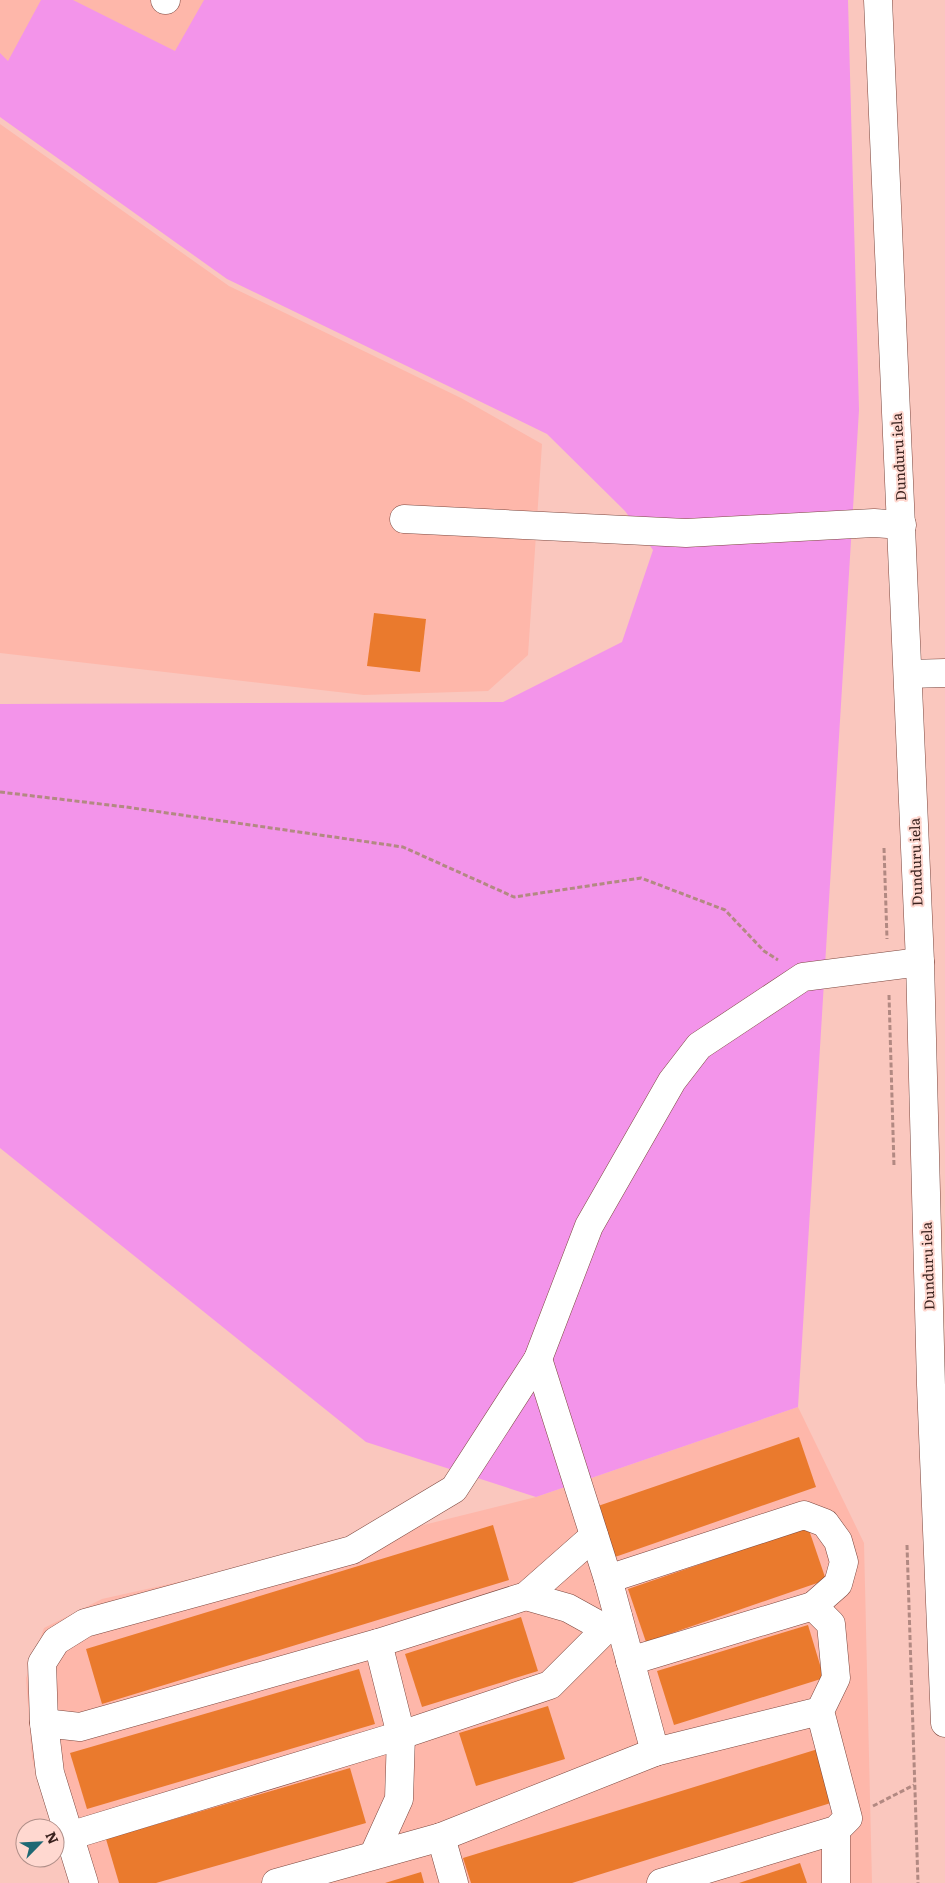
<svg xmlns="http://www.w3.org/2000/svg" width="945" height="1883" font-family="Literata,serif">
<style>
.built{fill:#feb7aa}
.green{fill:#f394ea}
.building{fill:#ea7a2d}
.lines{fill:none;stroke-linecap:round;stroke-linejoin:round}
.minor-casing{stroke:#7c473e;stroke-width:29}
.path{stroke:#b28982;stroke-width:3;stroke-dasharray:5 2.5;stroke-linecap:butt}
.minor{stroke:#fff;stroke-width:28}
.labels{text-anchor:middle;stroke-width:4;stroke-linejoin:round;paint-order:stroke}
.street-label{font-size:14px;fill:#3a221e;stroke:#ffd8d0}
</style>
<rect width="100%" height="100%" fill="#fac7be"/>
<g class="built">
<path d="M0 0H228L189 79 0 101Z"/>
<path d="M0 124 229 286 461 398 542 444 528 655 488 691 364 695 0 653Z"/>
<path d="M798 1407 864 1543 872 1883H70L32 1759 26 1678 44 1628 102 1599 335 1547 536 1497Z"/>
</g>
<path class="green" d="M41 0H73L175 51 204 0H848L859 410 798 1407 536 1497 366 1442 0 1148V704L503 702 622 642 653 550 625 511 547 434 227 279 0 117V53L8 61Z"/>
<g class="building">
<path d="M374 613 426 619 420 672 367 666Z"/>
<path d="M799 1437 816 1487 615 1557 598 1506Z"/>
<path d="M493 1525 509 1580 102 1704 86 1649Z"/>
<path d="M808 1527 826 1580 646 1642 628 1589Z"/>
<path d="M521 1617 538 1671 422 1707 405 1654Z"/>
<path d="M808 1625 824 1678 674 1725 657 1671Z"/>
<path d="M359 1669 375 1724 87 1809 70 1753Z"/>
<path d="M548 1706 565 1759 476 1786 459 1733Z"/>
<path d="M818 1749 834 1802 572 1883H471L463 1858Z"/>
<path d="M350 1768 366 1823 156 1883H119L106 1839Z"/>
<path d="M800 1863 807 1883H739Z"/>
<path d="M421 1872 424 1883H385Z"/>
</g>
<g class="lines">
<defs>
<g id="minor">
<path d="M165 0H166"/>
<path d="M878 0 920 962 931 1385 945 1723"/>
<path d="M404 519 686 533 874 523 902 525"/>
<path d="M908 674 945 673"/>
<path d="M538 1359 608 1579 655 1752"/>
<path d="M608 1579 804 1515 825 1523 838 1541 844 1562 838 1584 813 1606 831 1624 836 1678 820 1711 848 1818 836 1830 661 1883"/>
<path d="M526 1596 568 1608 606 1629"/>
<path d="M630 1661 813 1606"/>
<path d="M44 1723 80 1727 378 1643 526 1596 594 1536"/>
<path d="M836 1830V1883"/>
<path d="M69 1836 401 1735 550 1685 618 1617"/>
<path d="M441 1837 454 1883"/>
<path d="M374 1854 399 1799 401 1735 378 1643"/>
<path d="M84 1883 50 1773 44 1723 42 1663 56 1641 85 1623 352 1550 454 1489 538 1359 589 1226 672 1081 699 1046 803 977 920 962"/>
<path d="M276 1883 441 1837 655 1752 820 1711"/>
</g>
</defs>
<use href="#minor" class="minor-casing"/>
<g class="path">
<path d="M0 792 126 807 403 847 514 897 641 878 725 910 764 951 778 960"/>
<path d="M884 848 887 939"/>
<path d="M889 995 894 1166"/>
<path d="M907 1545 918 1883"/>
<path d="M873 1806 914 1785"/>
</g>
<use href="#minor" class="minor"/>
</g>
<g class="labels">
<g class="street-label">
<text transform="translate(899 457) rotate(-93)" y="5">Dunduru iela</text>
<text transform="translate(916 862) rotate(-92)" y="5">Dunduru iela</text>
<text transform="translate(928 1266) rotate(-92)" y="5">Dunduru iela</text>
</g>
</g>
<g transform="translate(40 1843) rotate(66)"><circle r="24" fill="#ffd8d0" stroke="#b08f89"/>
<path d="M0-4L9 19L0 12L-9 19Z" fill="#1f6874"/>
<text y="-8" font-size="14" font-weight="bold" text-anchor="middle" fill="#3a221e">N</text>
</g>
</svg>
